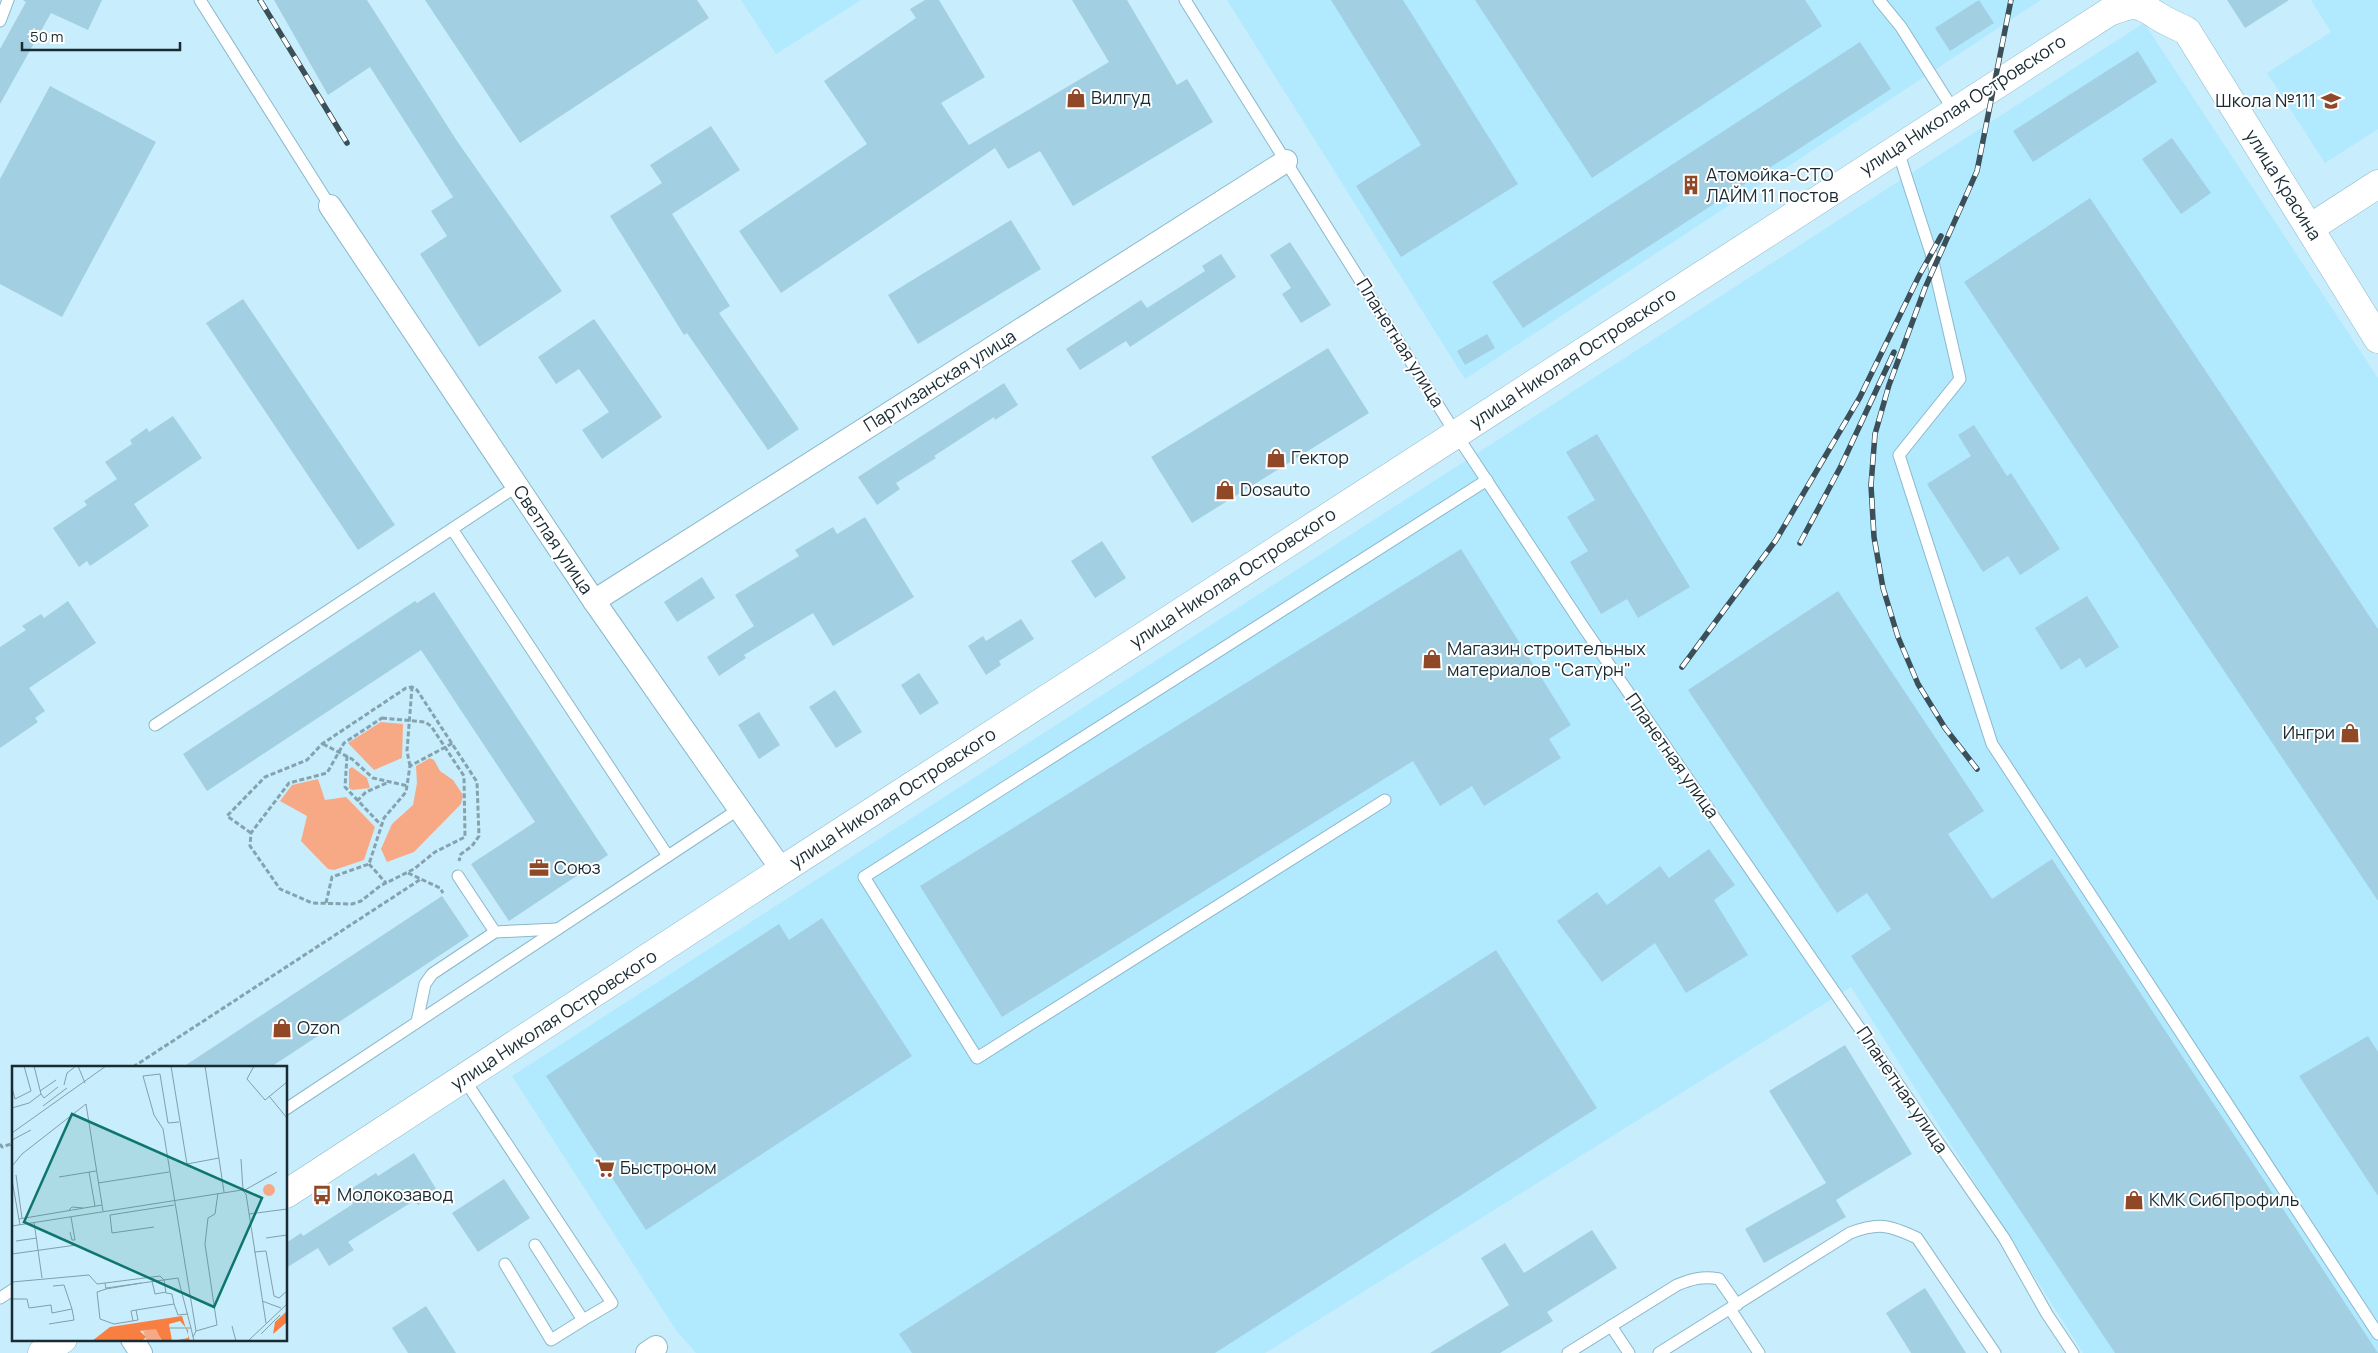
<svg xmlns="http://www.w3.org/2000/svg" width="2378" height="1353" font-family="Manrope,sans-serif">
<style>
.built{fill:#b1e9ff}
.green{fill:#f7a986}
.building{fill:#a2d0e2}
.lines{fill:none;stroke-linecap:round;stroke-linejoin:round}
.service-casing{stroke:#8bb8cb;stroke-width:13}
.minor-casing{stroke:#8bb8cb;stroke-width:24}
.tertiary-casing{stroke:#8bb8cb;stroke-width:29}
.path{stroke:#85a3af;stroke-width:3;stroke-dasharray:5 2.5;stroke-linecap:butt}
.service{stroke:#fff;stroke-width:11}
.minor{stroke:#fff;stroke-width:22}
.tertiary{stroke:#fff;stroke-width:28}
.rail-casing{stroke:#3a4f58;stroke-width:5.5}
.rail{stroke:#fff;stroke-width:4;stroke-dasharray:11;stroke-linecap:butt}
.labels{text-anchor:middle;stroke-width:4;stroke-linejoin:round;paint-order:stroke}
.poi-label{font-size:18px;fill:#192b32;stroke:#fff;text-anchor:start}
.street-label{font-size:18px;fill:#192b32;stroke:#fff}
.inset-road{fill:none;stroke:#829fab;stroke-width:1}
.view{fill:#0f766e;fill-opacity:0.15;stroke:#0f766e;stroke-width:2.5}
.inset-edge{fill:none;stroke:#192b32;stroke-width:2.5}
</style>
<rect width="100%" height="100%" fill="#c8edfc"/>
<g class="built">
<path d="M741 0H861L776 54Z"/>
<path d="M1227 0H2041L1465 379Z"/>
<path d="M2311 0H2378V129L2325 163 2267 73 2331 32Z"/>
<path d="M2144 23 2378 378V1353H2083L1851 987 1265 1353H696L676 1330 512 1076Z"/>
</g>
<g class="green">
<path d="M381 722 403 724 402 758 374 770 348 743Z"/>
<path d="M430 758 434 760 440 771 453 780 463 795 461 804 414 852 387 862 381 849 392 824 413 805 417 783 416 766Z"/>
<path d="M352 767 367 778 370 788 352 790 349 788V769Z"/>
<path d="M318 779 325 800 346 797 375 827 364 860 334 870 328 869 301 841 307 816 280 801 292 785Z"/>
</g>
<g class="building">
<path d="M23 0H102L88 30 51 13 0 104V49L26 2Z"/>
<path d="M274 0H367L457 141 562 291 479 347 420 254 447 236 431 211 453 197 370 67 328 95Z"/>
<path d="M425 0H697L709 18 520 143Z"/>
<path d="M925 0H939L985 77 941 103 969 145 1109 62 1072 0H1127L1177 85 1187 79 1213 122 1073 206 1040 151 1008 169 995 148 781 293 739 231 867 144 824 81 916 18 910 9Z"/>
<path d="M1331 0H1403L1518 184 1401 257 1356 186 1421 145Z"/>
<path d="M1475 0H1805L1822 26 1592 178Z"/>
<path d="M1979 0 1994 23 1950 51 1935 28Z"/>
<path d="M2227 0H2289L2245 28Z"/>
<path d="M1860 42 1891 89 1523 328 1492 282Z"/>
<path d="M2138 51 2157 82 2033 162 2013 131Z"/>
<path d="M50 86 156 142 62 317 0 284V179Z"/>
<path d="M711 126 740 170 672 214 730 306 719 313 799 429 768 450 687 333 684 335 610 216 662 183 650 165Z"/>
<path d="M2172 138 2211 193 2181 214 2142 159Z"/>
<path d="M2090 198 2378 629V901L1964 282Z"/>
<path d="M1011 220 1041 269 918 344 888 295Z"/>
<path d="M1290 242 1331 305 1301 323 1282 294 1291 288 1270 255Z"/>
<path d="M1221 254 1236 277 1130 347 1126 341 1080 370 1066 349 1141 300 1147 308 1205 271 1202 266Z"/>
<path d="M243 299 395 525 358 550 206 323Z"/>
<path d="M594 319 662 417 602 459 582 430 609 412 579 369 556 384 538 357Z"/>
<path d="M1487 334 1495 348 1465 365 1457 351Z"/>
<path d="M1328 348 1369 413 1192 523 1151 457Z"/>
<path d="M1004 383 1018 405 995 420 994 417 934 456 936 458 896 483 900 489 877 505 858 477Z"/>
<path d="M173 416 202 458 134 504 149 526 90 566 87 561 79 567 53 528 87 505 84 501 117 479 105 462 132 444 130 440 147 428 149 432Z"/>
<path d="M1974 425 2007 476 2011 473 2060 549 2020 575 2008 556 1983 572 1927 484 1971 456 1958 435Z"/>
<path d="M1597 434 1690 587 1638 618 1627 599 1601 614 1570 562 1588 551 1567 517 1595 500 1566 452Z"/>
<path d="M865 517 914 597 833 646 813 613 744 655 746 658 719 676 707 657 754 626 735 595 799 556 795 550 833 527 837 534Z"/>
<path d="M1102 541 1126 578 1095 598 1071 561Z"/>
<path d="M1461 549 1571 725 1549 739 1561 758 1484 806 1472 786 1440 806 1413 761 1002 1017 920 886Z"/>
<path d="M702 577 715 598 677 622 664 602Z"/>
<path d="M1838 591 1984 811 1948 834 1992 899 2052 859 2378 1353H2115L1851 956 1891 929 1867 893 1837 913 1688 690Z"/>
<path d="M434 592 608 855 509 921 471 864 535 822 421 650 207 791 183 754 415 601 417 603Z"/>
<path d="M2087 596 2119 647 2086 668 2080 658 2061 670 2035 628Z"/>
<path d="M68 601 96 643 29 688 45 711 35 718 38 722 0 748V647L26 630 22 626 41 614 44 618Z"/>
<path d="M1021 619 1034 639 999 661 1001 665 986 675 968 646 983 636 986 641Z"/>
<path d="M919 673 939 703 920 715 901 685Z"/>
<path d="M835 690 862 732 836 748 809 707Z"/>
<path d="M759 712 780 745 759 759 738 725Z"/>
<path d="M1709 849 1735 885 1714 900 1748 955 1686 993 1655 943 1602 982 1557 921 1597 892 1607 905 1660 866 1669 878Z"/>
<path d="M442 896 469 936 271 1067H183Z"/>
<path d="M822 918 912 1056 646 1230 546 1076 779 924 789 940Z"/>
<path d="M1496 950 1597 1108 1215 1353H912L899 1334Z"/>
<path d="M2368 1036 2378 1052V1196L2299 1076Z"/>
<path d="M1845 1045 1912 1154 1836 1200 1846 1217 1764 1263 1745 1229 1826 1183 1769 1091Z"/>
<path d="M414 1153 438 1192 418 1205 415 1200 348 1242 354 1250 329 1266 318 1248 286 1268V1243L301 1233 303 1236 353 1204 346 1192 376 1173 378 1176Z"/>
<path d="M504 1179 530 1218 478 1252 452 1213Z"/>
<path d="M1592 1230 1617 1268 1547 1312 1553 1321 1500 1353H1430L1509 1305 1481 1258 1505 1243 1524 1273Z"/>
<path d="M1925 1288 1966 1353H1911L1886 1313Z"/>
<path d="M426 1306 456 1353H408L392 1328Z"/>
</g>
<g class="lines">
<defs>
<g id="service">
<path d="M200 0 330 206"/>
<path d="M1185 0 1456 434 1584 628 2004 1238 2047 1314 2073 1353"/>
<path d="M1879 0 1901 27 1954 111"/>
<path d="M0 21 8 0"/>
<path d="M1897 148 1931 253 1960 379 1899 455 1992 744 2378 1334"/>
<path d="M452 529 668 856"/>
<path d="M155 725 517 486"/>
<path d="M1385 800 977 1058 864 877 1487 480"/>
<path d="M458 876 495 932"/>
<path d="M417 1022 425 984 432 974 495 932 557 929"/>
<path d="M464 1079 612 1303 583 1320 535 1245"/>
<path d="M286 1109 739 809"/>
<path d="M505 1264 551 1340 583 1320"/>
<path d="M0 1298 14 1289"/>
<path d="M1730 1309 1759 1353"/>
<path d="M1611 1326 1629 1353"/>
<path d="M1568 1353 1677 1285C1691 1279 1703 1276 1719 1279L1737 1305"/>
<path d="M1659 1353 1850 1233C1879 1222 1889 1225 1917 1238L1995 1353"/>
</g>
<g id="minor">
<path d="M330 206 594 601 782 870"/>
<path d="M594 601 1286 161"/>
<path d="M132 1339 141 1353"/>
<path d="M647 1353 656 1347"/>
</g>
<g id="tertiary">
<path d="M2310 228 2378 184"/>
<path d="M286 1194 782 870 2109 12C2131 4 2136 1 2156 15 2165 21 2177 26 2187 31L2378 339"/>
<path d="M42 1353 63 1339"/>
</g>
</defs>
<use href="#service" class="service-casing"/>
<use href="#minor" class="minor-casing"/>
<use href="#tertiary" class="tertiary-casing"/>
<g class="path">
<path d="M382 718 425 722 431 726 464 776 465 837 435 852 414 869 380 886 361 901 352 904 312 903 280 889 250 846 251 833 289 783 327 773 344 743Z"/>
<path d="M323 744 352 759 373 778 408 786"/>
<path d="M347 756 345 787 381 825"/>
<path d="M410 766 407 751 412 687"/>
<path d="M357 801 366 792 389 782"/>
<path d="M251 833 227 816 265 777 307 760 322 744 406 688 412 687 417 690 477 782 479 836 472 846 461 854 459 861"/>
<path d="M369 864 386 883"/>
<path d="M408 873 440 888 443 893"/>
<path d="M326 903 332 877 369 864 384 818 406 792 410 766 453 743"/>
<path d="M133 1067 421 879"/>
<path d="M0 1144 2 1147 14 1143"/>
</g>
<use href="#service" class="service"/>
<use href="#minor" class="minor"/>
<use href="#tertiary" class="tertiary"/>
<defs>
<g id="rail">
<path d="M260 0 347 143"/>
<path d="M1800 543 1841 466 1894 352"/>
<path d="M1682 667 1776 540 1860 397 1919 276 1941 236"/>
<path d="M1977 769 1945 728 1918 684 1898 637 1883 588 1874 537 1871 485 1875 434 1889 385 1925 288 1977 171 2011 0"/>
</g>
</defs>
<use href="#rail" class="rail-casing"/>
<use href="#rail" class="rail"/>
</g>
<defs>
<symbol id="shop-bare" viewBox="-9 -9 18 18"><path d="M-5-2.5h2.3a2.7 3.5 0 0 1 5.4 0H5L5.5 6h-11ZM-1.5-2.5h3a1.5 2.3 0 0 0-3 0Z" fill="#904826" stroke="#fff" stroke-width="2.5" paint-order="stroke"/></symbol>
<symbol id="school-bare" viewBox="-9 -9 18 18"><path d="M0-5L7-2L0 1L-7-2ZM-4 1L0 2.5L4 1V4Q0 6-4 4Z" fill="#904826" stroke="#fff" stroke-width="2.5" paint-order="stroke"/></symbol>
<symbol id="building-bare" viewBox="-9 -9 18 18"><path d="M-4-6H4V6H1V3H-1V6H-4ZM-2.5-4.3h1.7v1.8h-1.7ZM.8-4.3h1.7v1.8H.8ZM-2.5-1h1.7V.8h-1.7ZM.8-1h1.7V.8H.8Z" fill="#904826" stroke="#fff" stroke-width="2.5" paint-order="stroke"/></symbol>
<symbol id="office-bare" viewBox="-9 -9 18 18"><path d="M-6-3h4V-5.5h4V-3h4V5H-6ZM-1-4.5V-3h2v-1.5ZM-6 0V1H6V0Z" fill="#904826" stroke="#fff" stroke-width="2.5" paint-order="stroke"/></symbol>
<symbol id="supermarket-bare" viewBox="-9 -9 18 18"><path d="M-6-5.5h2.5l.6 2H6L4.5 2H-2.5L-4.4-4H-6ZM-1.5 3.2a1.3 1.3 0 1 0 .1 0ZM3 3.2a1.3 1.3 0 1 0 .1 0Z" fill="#904826" stroke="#fff" stroke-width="2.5" paint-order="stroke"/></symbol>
<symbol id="bus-bare" viewBox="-9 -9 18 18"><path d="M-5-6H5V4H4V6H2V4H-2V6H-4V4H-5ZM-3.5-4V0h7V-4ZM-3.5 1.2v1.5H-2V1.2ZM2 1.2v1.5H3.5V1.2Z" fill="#904826" stroke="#fff" stroke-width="2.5" paint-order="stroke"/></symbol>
</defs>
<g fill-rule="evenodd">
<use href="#shop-bare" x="1062" y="84" width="28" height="28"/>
<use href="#school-bare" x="2317" y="87" width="28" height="28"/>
<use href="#building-bare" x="1677" y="171" width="28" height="28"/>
<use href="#shop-bare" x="1262" y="444" width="28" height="28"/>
<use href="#shop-bare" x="1211" y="476" width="28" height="28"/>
<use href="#shop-bare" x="1418" y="645" width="28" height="28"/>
<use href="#shop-bare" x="2336" y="719" width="28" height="28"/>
<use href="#office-bare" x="525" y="854" width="28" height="28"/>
<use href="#shop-bare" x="268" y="1014" width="28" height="28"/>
<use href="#supermarket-bare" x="591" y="1154" width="28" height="28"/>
<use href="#bus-bare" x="308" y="1181" width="28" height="28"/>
<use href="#shop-bare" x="2120" y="1186" width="28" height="28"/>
</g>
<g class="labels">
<g class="poi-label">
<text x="1091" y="104">Вилгуд</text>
<text x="2316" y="107" text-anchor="end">Школа №111</text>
<text x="1706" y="181">Атомойка-СТО<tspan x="1706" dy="21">ЛАЙМ 11 постов</tspan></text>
<text x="1291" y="464">Гектор</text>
<text x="1240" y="496">Dosauto</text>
<text x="1447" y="655">Магазин строительных<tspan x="1447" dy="21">материалов "Сатурн"</tspan></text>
<text x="2335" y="739" text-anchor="end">Ингри</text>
<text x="554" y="874">Союз</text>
<text x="297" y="1034">Ozon</text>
<text x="620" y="1174">Быстроном</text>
<text x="337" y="1201">Молокозавод</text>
<text x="2149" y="1206">КМК СибПрофиль</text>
</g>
<g class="street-label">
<text transform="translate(1963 105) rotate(-33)" y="6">улица Николая Островского</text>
<text transform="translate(2283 185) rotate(58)" y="6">улица Красина</text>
<text transform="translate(1400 343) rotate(58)" y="6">Планетная улица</text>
<text transform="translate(1573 358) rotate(-33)" y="6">улица Николая Островского</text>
<text transform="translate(940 381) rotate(-32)" y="6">Партизанская улица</text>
<text transform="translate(553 540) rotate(56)" y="6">Светлая улица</text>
<text transform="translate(1233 578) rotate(-33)" y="6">улица Николая Островского</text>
<text transform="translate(1672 756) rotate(55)" y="6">Планетная улица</text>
<text transform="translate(893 798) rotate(-33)" y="6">улица Николая Островского</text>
<text transform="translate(554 1020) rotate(-33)" y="6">улица Николая Островского</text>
<text transform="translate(1902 1090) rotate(56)" y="6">Планетная улица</text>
</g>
</g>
<g transform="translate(12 1066)">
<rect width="275" height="275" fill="#c8edfc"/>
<path d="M251 124a6 6 0 1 1 12 0a6 6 0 1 1-12 0ZM146 262 149 275H135L131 265Z" fill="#f7a986"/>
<path d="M275 245V256L261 268 263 256ZM170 250 178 275H150L144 263 128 265 134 271 130 275H80L98 261ZM168 255 176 264V272L160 275 157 258Z" fill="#f97e42" fill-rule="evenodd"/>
<path class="inset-road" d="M22 0 29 28M66 0 73 17M159 0 175 98 207 92M193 0 212 126M242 0 235 13 253 34 275 16M52 19 55 7 64 0M0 22 3 33 19 25 12 0M28 25 44 14M29 28 32 32 46 21M257 30 275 52M31 40 55 22M0 42 17 37 29 28M167 56 156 57 148 8 131 10 142 49 151 63 184 265 181 271M0 67 94 0M0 74 19 64M229 93 231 124M0 100 10 88 74 38 91 145M77 106 83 140M4 109 10 152M47 111 84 105M0 114 8 159M86 117 157 106M231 125 265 106M57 144 60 141 71 142M237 148 275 143M7 153 90 139M22 156 30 212M0 160 230 124 234 128 254 257M142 161 100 167 98 149 162 139M58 166 60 174H63L59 151M254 172 275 169M4 175 25 172M242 186 254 185 262 230 267 232 275 225M0 188 64 179M152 214 154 227 160 228 162 238M140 215 143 228 154 226M0 216 77 209 85 218 93 217 94 223 85 226 88 253 102 258 126 254 124 244 162 238 166 249 176 248M93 217 148 210 152 214M94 222 166 212 179 262M94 223 129 217M0 233H15L17 242 39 239 40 247 60 243 52 219 41 220M250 235 269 242M121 255 119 245 124 244M37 258 62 254 60 243M220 260 224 275M158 262H179L182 275M184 265 205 259 193 178 196 152 203 148 206 127M249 268 268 249M236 275 275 238"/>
<path class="view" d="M60 48 250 132 202 241 12 156Z"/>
<rect width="275" height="275" class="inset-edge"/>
</g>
<path d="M22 42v8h158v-8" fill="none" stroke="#192b32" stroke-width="2.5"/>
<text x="30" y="42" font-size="15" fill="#192b32" stroke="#ffffff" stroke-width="4" paint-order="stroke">50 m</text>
</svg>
